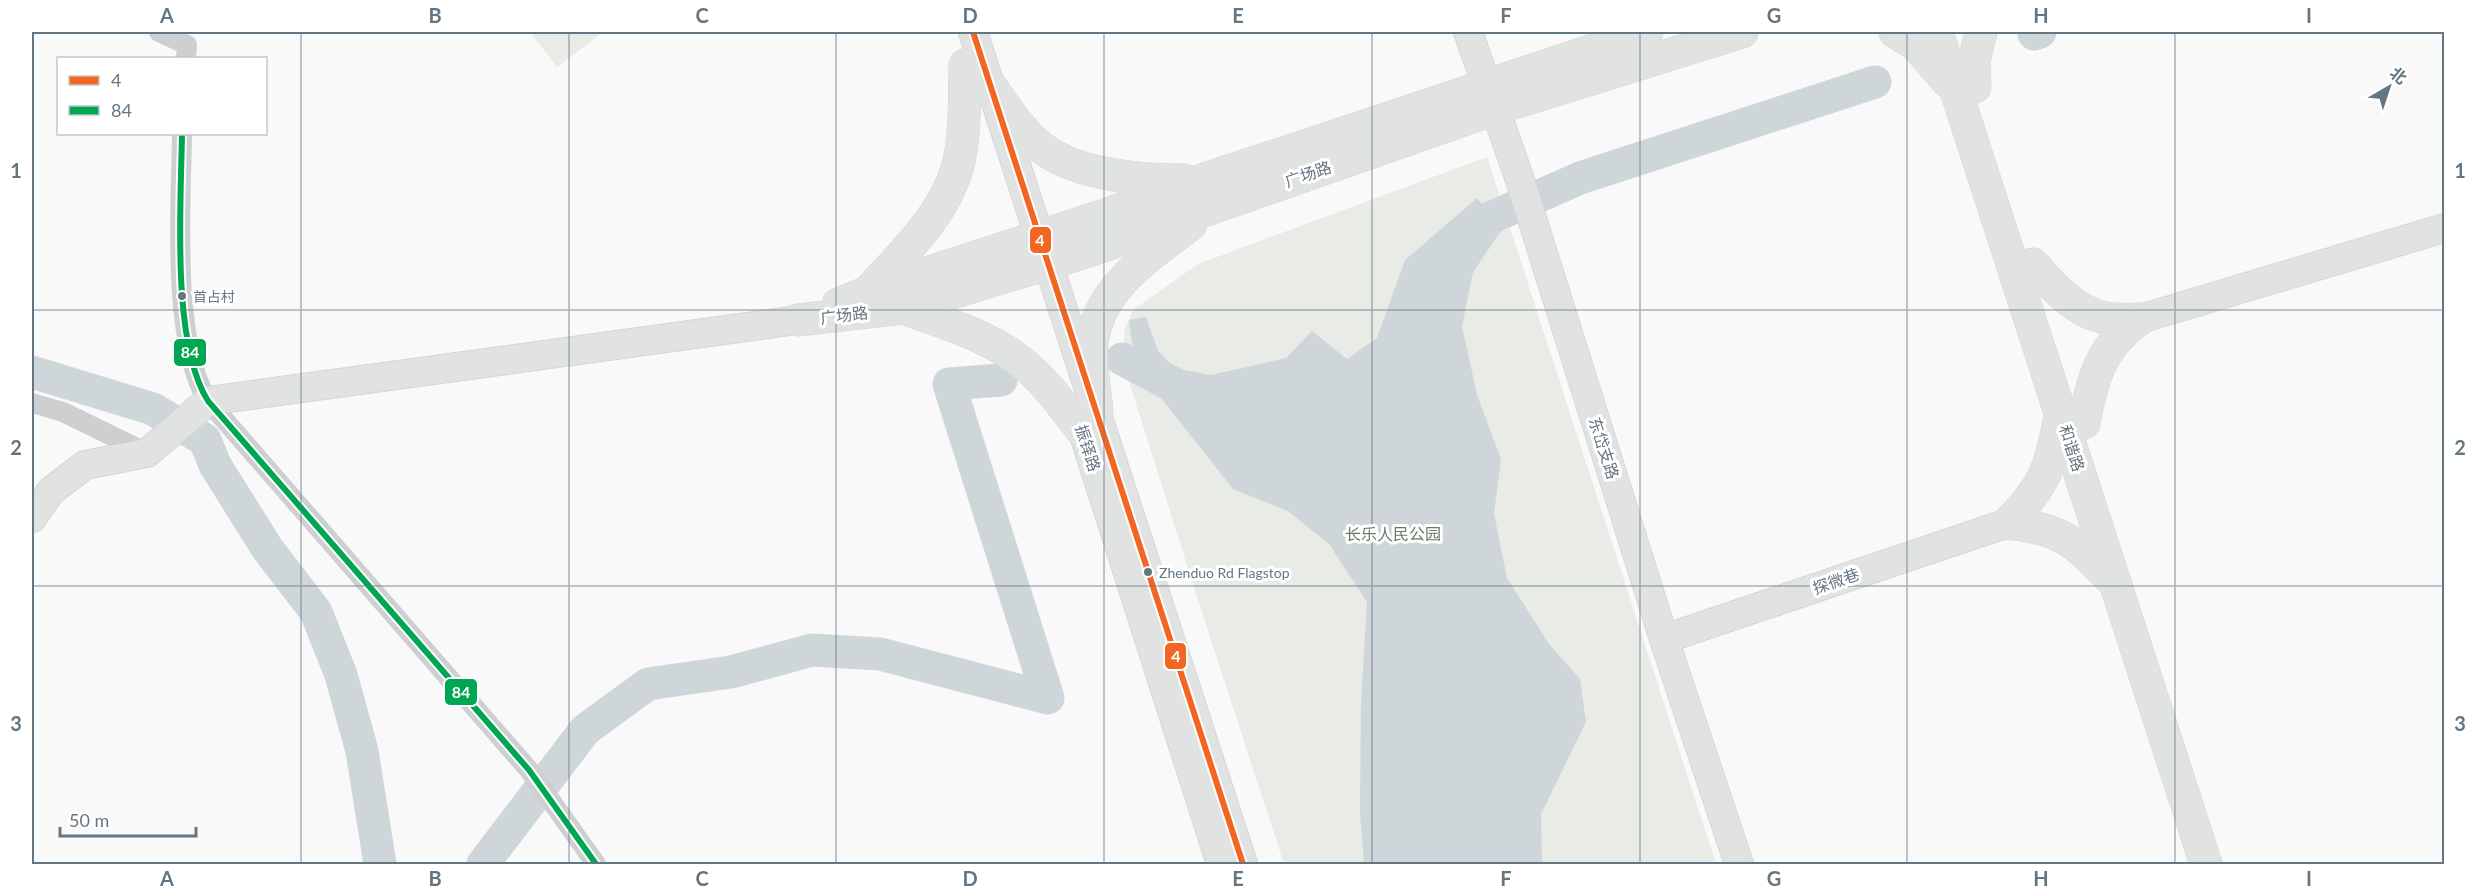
<svg xmlns="http://www.w3.org/2000/svg" width="2476" height="896" font-family="Lato,'Noto Sans SC',sans-serif">
<style>
.green{fill:#e8ebe6}
.water{fill:#ced6d9}
.lines{fill:none;stroke-linecap:round;stroke-linejoin:round}
.river{stroke:#ced6d9;stroke-width:33}
.secondary-casing{stroke:#d5d6d7;stroke-width:30}
.primary-casing{stroke:#d5d6d7;stroke-width:33}
.street{stroke:#cecfd0;stroke-width:20}
.secondary{stroke:#e1e2e2;stroke-width:28}
.primary{stroke:#e1e2e2;stroke-width:32}
.bus-1-casing{stroke:#fff;stroke-width:10}
.bus-2-casing{stroke:#fff;stroke-width:10}
.bus-1{stroke:#f26522;stroke-width:6}
.bus-2{stroke:#00a651;stroke-width:6}
.grid{fill:none;stroke:#657683;stroke-width:1.5;stroke-opacity:0.55}
.bus-dot{fill:#657683;stroke:#fff;stroke-width:2}
.labels{text-anchor:middle;stroke-width:6;stroke-linejoin:round;paint-order:stroke}
.bus-label{font-size:14px;fill:#657683;stroke:#fff;text-anchor:start}
.street-label{font-size:16px;fill:#657683;stroke:#fff}
.park-label{font-size:16px;fill:#687a64;stroke:#fff}
.line-badge{stroke:#fff;stroke-width:2}
.badge-label{font-size:16px;text-anchor:middle;font-weight:bold;fill:#fff}
.neatline{fill:none;stroke:#657683;stroke-width:2}
.grid-label{font-size:20px;text-anchor:middle;font-weight:bold;fill:#657683}
</style>
<rect width="100%" height="100%" fill="#f9f9f9"/>
<g class="green">
<path d="M530 32H603L557 67Z"/>
<path d="M1487 157 1716 864H1284L1198 600 1122 359 1125 328 1133 310 1198 264Z"/>
</g>
<path class="water" d="M1477 198 1503 228 1473 272 1462 326 1477 395 1501 459 1494 514 1507 578 1549 644 1580 679 1586 722 1541 814 1542 864H1364L1360 812 1361 702 1367 602 1329 544 1288 511 1233 489 1135 365 1129 320 1146 317 1158 351 1170 363 1184 370 1211 375 1286 358 1312 331 1347 359 1377 338 1405 260Z"/>
<g class="lines">
<g class="river">
<path d="M2034 34 2040 32"/>
<path d="M1463 248 1490 218 1580 178 1875 82"/>
<path d="M1122 359 1175 387"/>
<path d="M32 372 153 409 205 440 215 465 267 548 316 612 341 675 362 751 380 864"/>
<path d="M483 864 585 730 648 684 731 672 812 650 880 654 1048 698 949 384 1001 380"/>
</g>
<defs>
<g id="secondary">
<path d="M973 32 1243 864"/>
<path d="M1468 32 1519 177 1664 639 1739 864"/>
<path d="M2140 319 2444 228"/>
<path d="M1076 410 1221 864"/>
<path d="M32 518 51 491 85 465 147 453 208 401 798 320"/>
<path d="M1664 639 2008 523"/>
</g>
<g id="primary">
<path d="M1895 32 1916 45 1948 82"/>
<path d="M1937 32 2206 864"/>
<path d="M990 85C1004 105 1018 127 1036 143 1071 175 1139 180 1183 180"/>
<path d="M1975 87 1974 61 1981 32"/>
<path d="M2033 264C2051 285 2077 314 2107 318 2118 320 2129 319 2140 319"/>
<path d="M869 291C902 254 945 215 958 165 966 133 964 98 965 65"/>
<path d="M838 304 868 292 1096 218 1202 180 1647 32"/>
<path d="M903 308C944 323 991 336 1025 365 1047 383 1065 409 1083 432"/>
<path d="M798 320 903 308 1086 252 1495 109 1742 32"/>
<path d="M1097 410C1095 389 1090 366 1092 345 1097 288 1149 257 1191 224"/>
<path d="M2084 423C2092 380 2101 345 2140 319"/>
<path d="M2008 523C2062 529 2074 541 2111 579"/>
<path d="M2008 523C2045 485 2050 469 2060 417"/>
</g>
</defs>
<use href="#secondary" class="secondary-casing"/>
<use href="#primary" class="primary-casing"/>
<g class="street">
<path d="M159 32 187 45 186 58"/>
<path d="M182 134C181 204 171 342 208 401L529 770 596 864"/>
<path d="M32 403 63 412 147 453"/>
</g>
<use href="#secondary" class="secondary"/>
<use href="#primary" class="primary"/>
<defs>
<path id="bus-1" d="M973 32 1243 864"/>
<path id="bus-2" d="M182 134C181 204 171 342 208 401L529 770 596 864"/>
</defs>
<use href="#bus-1" class="bus-1-casing"/>
<use href="#bus-2" class="bus-2-casing"/>
<use href="#bus-1" class="bus-1"/>
<use href="#bus-2" class="bus-2"/>
</g>
<path class="grid" d="M301 32V864M569 32V864M836 32V864M1104 32V864M1372 32V864M1640 32V864M1907 32V864M2175 32V864M32 310H2444M32 586H2444"/>
<g class="bus-dot">
<circle cx="182" cy="296" r="5"/>
<circle cx="1148" cy="572" r="5"/>
</g>
<g class="labels">
<g class="bus-label">
<text x="193" y="302">首占村</text>
<text x="1159" y="578">Zhenduo Rd Flagstop</text>
</g>
<g class="street-label">
<text transform="translate(1308 174) rotate(-19)" y="6">广场路</text>
<text transform="translate(844 315) rotate(-7)" y="6">广场路</text>
<text transform="translate(1088 448) rotate(72)" y="6">振铎路</text>
<text transform="translate(1604 448) rotate(72)" y="6">东岱支路</text>
<text transform="translate(2072 448) rotate(72)" y="6">和谐路</text>
<text transform="translate(1836 581) rotate(-19)" y="6">探微巷</text>
</g>
<g class="park-label">
<text x="1393" y="540">长乐人民公园</text>
</g>
</g>
<g class="line-badge">
<rect x="1029" y="226" width="23" height="28" rx="6" fill="#f26522"/>
<rect x="173" y="338" width="34" height="29" rx="6" fill="#00a651"/>
<rect x="1164" y="642" width="23" height="28" rx="6" fill="#f26522"/>
<rect x="444" y="678" width="34" height="28" rx="6" fill="#00a651"/>
</g>
<g class="badge-label">
<text x="1040" y="246">4</text>
<text x="190" y="358">84</text>
<text x="1176" y="662">4</text>
<text x="461" y="698">84</text>
</g>
<rect width="2476" height="896" fill="none" stroke="#ffffff" stroke-width="66"/>
<rect x="57" y="57" width="210" height="78" fill="#ffffff" stroke="#c1c8cd" stroke-width="1.5"/>
<rect x="69" y="76" width="30" height="9" fill="#f26522" stroke="#c1c8cd" stroke-width="1.5"/>
<text x="111" y="87" font-size="18" fill="#657683">4</text>
<rect x="69" y="106" width="30" height="9" fill="#00a651" stroke="#c1c8cd" stroke-width="1.5"/>
<text x="111" y="117" font-size="18" fill="#657683">84</text>
<g transform="translate(2389 87) rotate(39)" stroke="#ffffff" stroke-width="4.5" paint-order="stroke">
<path d="M0-4.5L10 22L0 15L-10 22Z" fill="#657683"/>
<text y="-9" font-size="16" font-weight="bold" text-anchor="middle" fill="#657683">北</text>
</g>
<path d="M60 827v9h136v-9" fill="none" stroke="#657683" stroke-width="3"/>
<text x="69" y="827" font-size="18" fill="#657683" stroke="#ffffff" stroke-width="4.5" paint-order="stroke">50 m</text>
<rect x="33" y="33" width="2410" height="830" class="neatline"/>
<g class="grid-label">
<text x="167" y="23">A</text>
<text x="435" y="23">B</text>
<text x="702" y="23">C</text>
<text x="970" y="23">D</text>
<text x="1238" y="23">E</text>
<text x="1506" y="23">F</text>
<text x="1774" y="23">G</text>
<text x="2041" y="23">H</text>
<text x="2309" y="23">I</text>
<text x="16" y="178">1</text>
<text x="2460" y="178">1</text>
<text x="16" y="455">2</text>
<text x="2460" y="455">2</text>
<text x="16" y="731">3</text>
<text x="2460" y="731">3</text>
<text x="167" y="886">A</text>
<text x="435" y="886">B</text>
<text x="702" y="886">C</text>
<text x="970" y="886">D</text>
<text x="1238" y="886">E</text>
<text x="1506" y="886">F</text>
<text x="1774" y="886">G</text>
<text x="2041" y="886">H</text>
<text x="2309" y="886">I</text>
</g>
</svg>
